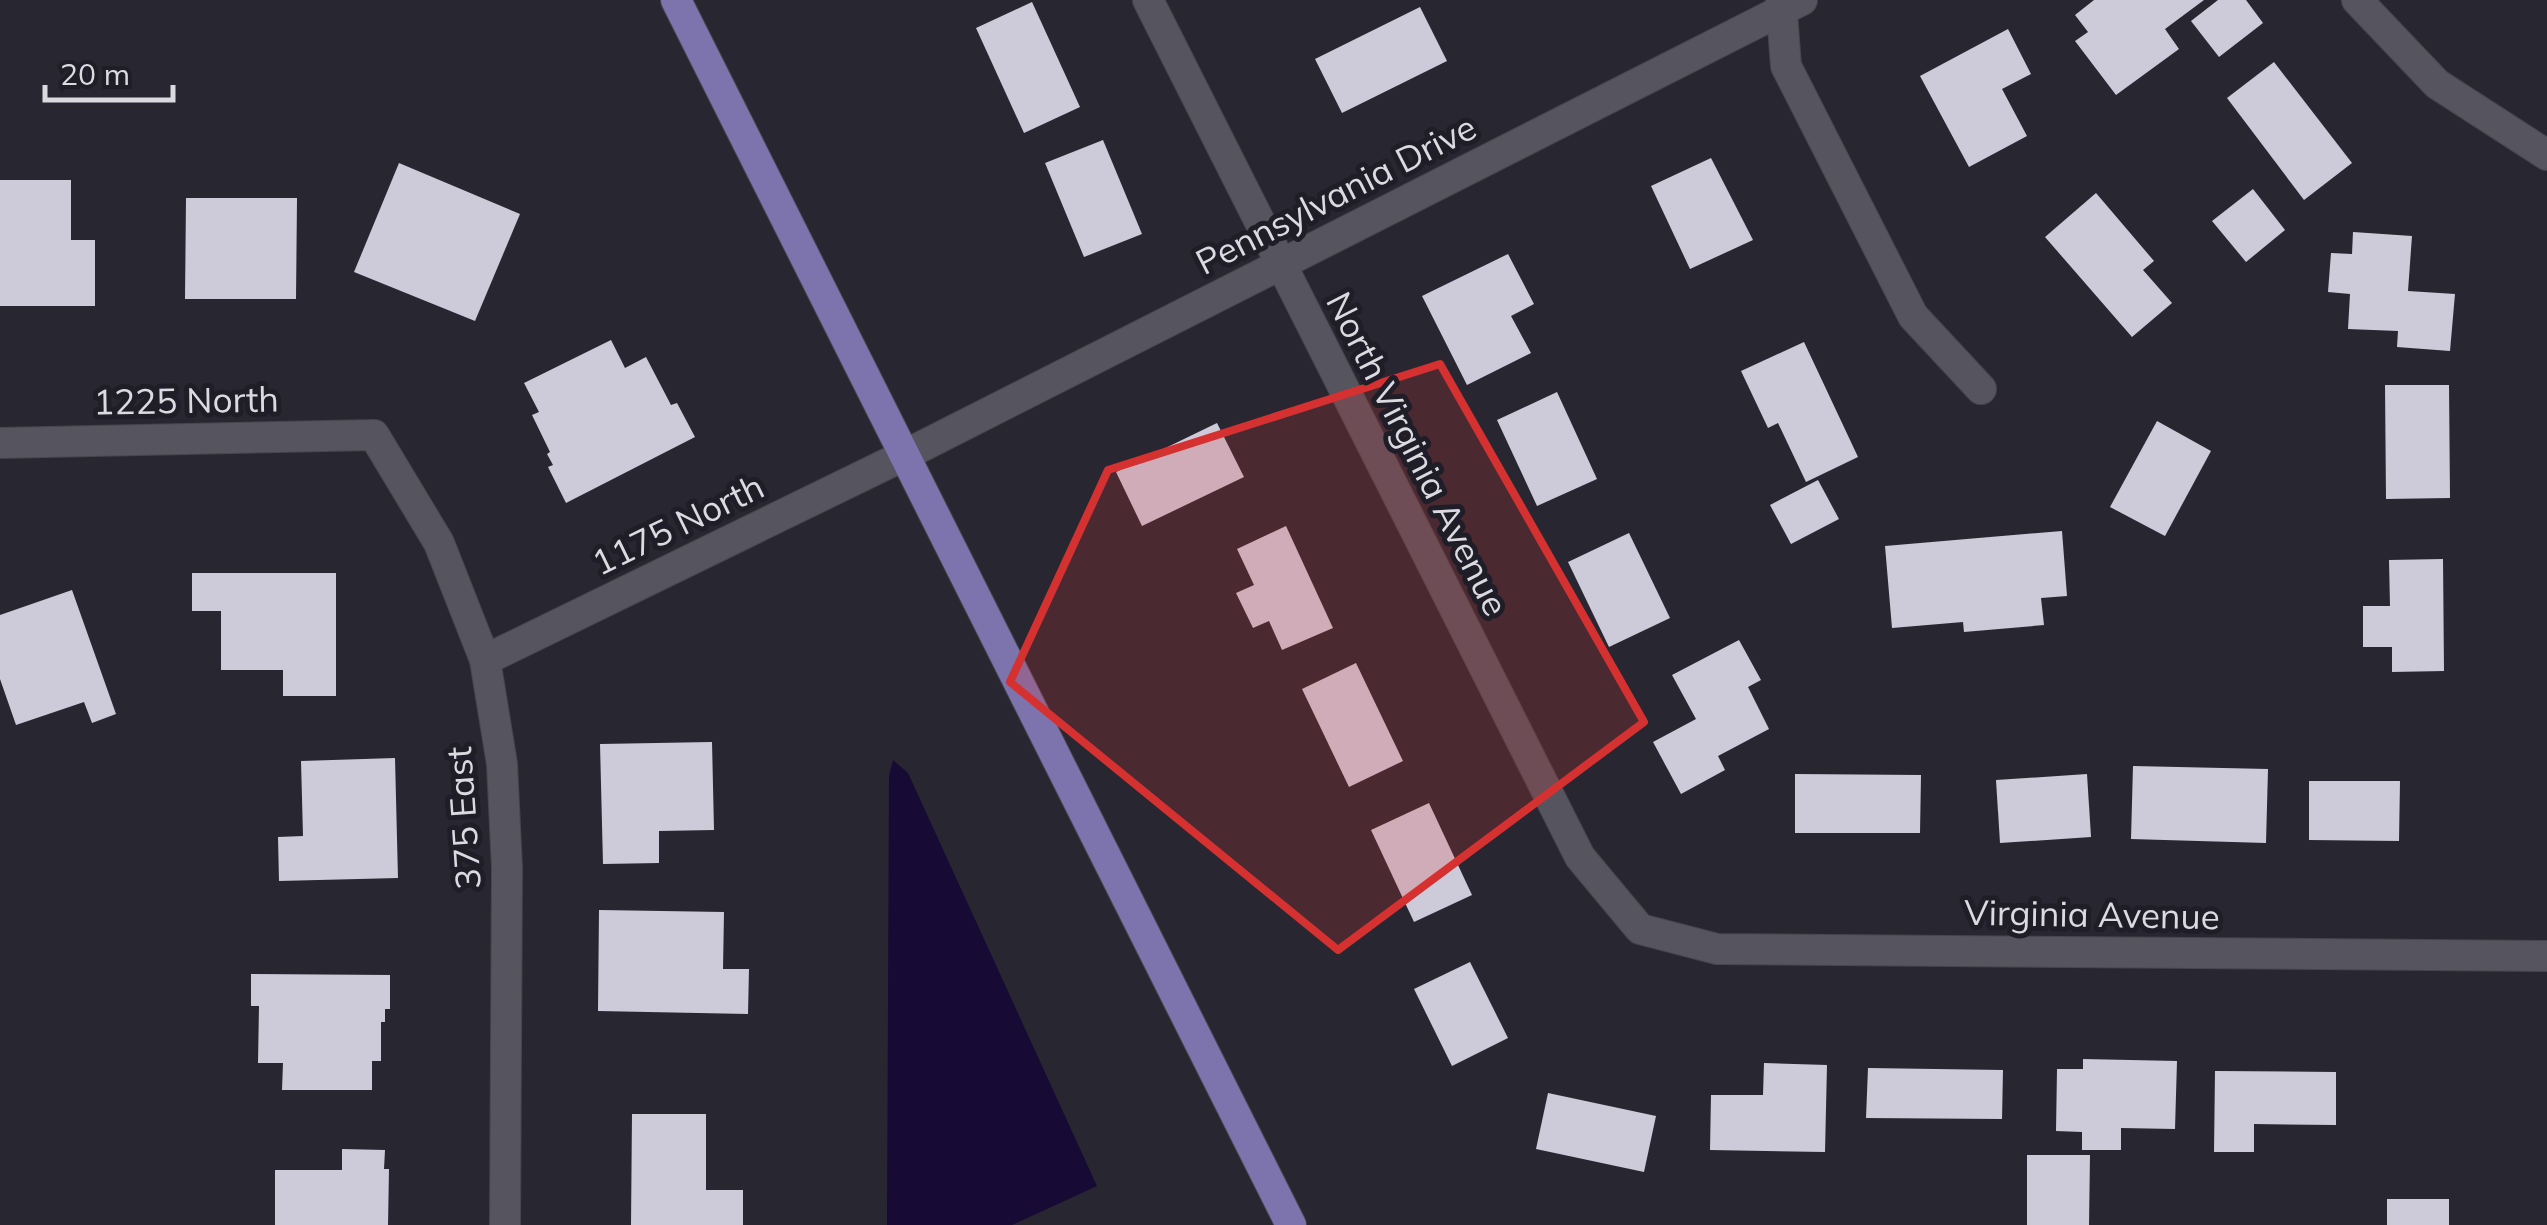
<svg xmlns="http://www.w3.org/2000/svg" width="2547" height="1225" font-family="Mulish,sans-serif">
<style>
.water{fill:#170a34}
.building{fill:#cdcbd9}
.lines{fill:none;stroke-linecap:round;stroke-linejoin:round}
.street-casing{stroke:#46454d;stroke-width:32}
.primary-casing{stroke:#46454d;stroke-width:32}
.street{stroke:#55545f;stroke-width:30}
.primary{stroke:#7e74ad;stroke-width:30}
.marked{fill:#d63131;fill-opacity:0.2;stroke:#d63131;stroke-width:8;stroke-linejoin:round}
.labels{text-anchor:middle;stroke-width:10;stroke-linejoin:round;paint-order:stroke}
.street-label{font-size:35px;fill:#dbdae1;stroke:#1f1d27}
</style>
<rect width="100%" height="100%" fill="#282731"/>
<path class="water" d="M893 760 908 773 1097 1186 1012 1225H887L889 776Z"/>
<g class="building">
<path d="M2094 0H2204L2165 29 2179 49 2116 95 2075 41 2088 32 2075 15Z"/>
<path d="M2218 0H2246L2263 23 2219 57 2191 21Z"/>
<path d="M1032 2 1080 107 1024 133 976 28Z"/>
<path d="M1420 7 1447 61 1342 113 1315 59Z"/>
<path d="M2008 29 2031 74 2002 89 2027 136 1969 167 1920 76Z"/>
<path d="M2274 62 2352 163 2304 200 2227 98Z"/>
<path d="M1103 140 1142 234 1084 257 1045 163Z"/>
<path d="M1711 158 1753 240 1690 269 1651 186Z"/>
<path d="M399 163 520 214 475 321 354 272Z"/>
<path d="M0 180H71V240H95V306H0Z"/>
<path d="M2253 189 2285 230 2246 262 2212 221Z"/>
<path d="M2096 193 2154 261 2143 270 2172 303 2132 337 2045 237Z"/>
<path d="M186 198H297L296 299H185Z"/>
<path d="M2353 232 2412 236 2408 291 2455 294 2450 351 2397 347 2398 331 2348 329 2350 294 2328 292 2331 253 2352 254Z"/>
<path d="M1508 254 1534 304 1511 316 1531 353 1467 385 1422 296Z"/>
<path d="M611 340 625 368 646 357 671 405 677 403 695 437 566 503 548 467 553 465 547 454 550 452 532 415 539 412 524 383Z"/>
<path d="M1804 342 1858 457 1806 482 1778 423 1768 428 1741 371Z"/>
<path d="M2385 385H2449L2450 498 2386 499Z"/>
<path d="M1557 392 1597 479 1537 506 1497 420Z"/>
<path d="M2157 421 2211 451 2165 536 2110 507Z"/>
<path d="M1217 423 1244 477 1142 526 1116 472Z"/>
<path d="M1818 480 1839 519 1791 544 1770 505Z"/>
<path d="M1286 526 1333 628 1282 650 1269 621 1253 628 1236 593 1254 585 1237 549Z"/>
<path d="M2062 531 2067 596 2041 598 2044 625 1964 632 1963 622 1892 628 1885 546Z"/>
<path d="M1629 533 1670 618 1609 647 1568 562Z"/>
<path d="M2443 559 2444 671 2392 672V647H2363V606H2390L2389 560Z"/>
<path d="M192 573H336V696H283V670H221V611H192Z"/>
<path d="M72 590 116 714 92 723 84 702 16 725 0 679V615Z"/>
<path d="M1739 640 1761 680 1748 687 1769 729 1718 756 1725 770 1681 794 1653 742 1696 719 1672 675Z"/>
<path d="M1356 663 1403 761 1349 787 1302 689Z"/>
<path d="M712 742 714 830 659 831V863L603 864 600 744Z"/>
<path d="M395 758 398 878 279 881 278 837 303 836 301 761Z"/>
<path d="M2133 766 2268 769 2266 843 2131 839Z"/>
<path d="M1795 774 1921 775 1920 833H1795Z"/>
<path d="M2087 774 2091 837 2000 843 1996 780Z"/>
<path d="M2309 781H2400L2399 841 2309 840Z"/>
<path d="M1429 803 1472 895 1414 922 1371 830Z"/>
<path d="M599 910 724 912 723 969H749L748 1014 598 1011Z"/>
<path d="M1470 962 1508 1038 1452 1066 1414 989Z"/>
<path d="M251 974 390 975V1009H385V1022H381V1061H372V1090H282L283 1063H258L259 1006H251Z"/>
<path d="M2083 1059 2177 1061 2175 1129 2121 1128V1150H2082V1132L2056 1131 2057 1069H2083Z"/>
<path d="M1764 1063 1827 1065 1825 1152 1710 1150 1711 1095H1763Z"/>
<path d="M1868 1068 2003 1070 2002 1119 1866 1118Z"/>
<path d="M2215 1071 2336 1072V1125L2254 1124V1152H2214Z"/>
<path d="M1548 1093 1656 1116 1644 1172 1536 1149Z"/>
<path d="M632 1114H706V1190H743V1225H631Z"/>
<path d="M342 1149 385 1150 384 1169H389L388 1225H275V1170H342Z"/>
<path d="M2027 1155H2090L2089 1225H2027Z"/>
<rect x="2387" y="1199" width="62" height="26"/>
</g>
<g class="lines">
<defs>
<g id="street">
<path d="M1148 0 1580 857 1640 929 1717 949 2547 956"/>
<path d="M1781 0 1786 66 1913 316 1981 389"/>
<path d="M2357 0 2437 84 2547 155"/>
<path d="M0 443 374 435 439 543 485 660 502 764 507 868 505 1225"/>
<path d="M485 660 903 456 1802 0"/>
</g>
<path id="primary" d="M676 0 1291 1225"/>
</defs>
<use href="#street" class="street-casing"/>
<use href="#primary" class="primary-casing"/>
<use href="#street" class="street"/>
<use href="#primary" class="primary"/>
</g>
<path class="marked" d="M1440 364 1644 722 1338 950 1010 682 1108 470Z"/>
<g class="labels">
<g class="street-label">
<text transform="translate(1336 195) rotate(-27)" y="12">Pennsylvania Drive</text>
<text transform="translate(186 401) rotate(-1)" y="12">1225 North</text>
<text transform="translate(1417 454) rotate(63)" y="12">North Virginia Avenue</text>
<text transform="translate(678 525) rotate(-26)" y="12">1175 North</text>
<text transform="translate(464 818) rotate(-94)" y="12">375 East</text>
<text transform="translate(2092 915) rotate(1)" y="12">Virginia Avenue</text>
</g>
</g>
<path d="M45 85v15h128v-15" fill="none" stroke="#dbdae1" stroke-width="5"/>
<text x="60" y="85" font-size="30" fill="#dbdae1" stroke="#1f1d27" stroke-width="8" paint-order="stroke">20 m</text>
</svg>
